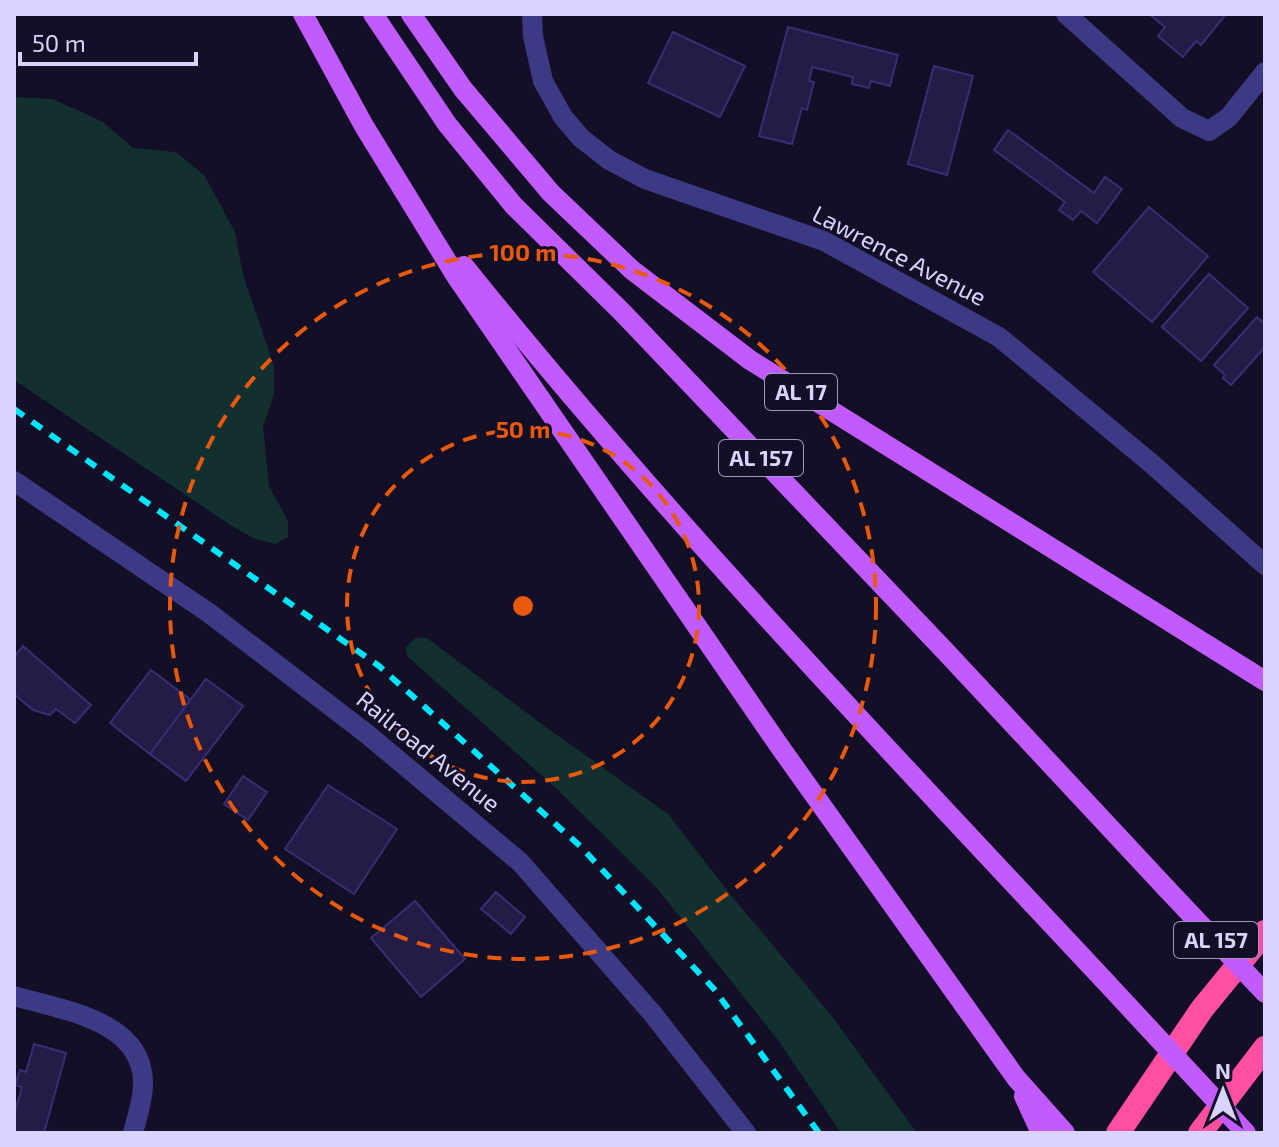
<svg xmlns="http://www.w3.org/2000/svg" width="1279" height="1147" font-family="'Exo 2',sans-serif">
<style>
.green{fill:#12302f}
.building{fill:#241b47;stroke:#3b2d73;stroke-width:2}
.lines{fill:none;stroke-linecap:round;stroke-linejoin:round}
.minor{stroke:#3d3a85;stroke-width:20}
.major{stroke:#c25bff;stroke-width:20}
.highway{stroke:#ff4fa3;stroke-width:24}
.rail{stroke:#00e5ff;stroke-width:6;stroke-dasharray:12 10;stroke-linecap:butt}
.major-bridge{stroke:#c25bff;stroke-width:20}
.ring{fill:none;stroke:#e8590c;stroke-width:4;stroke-dasharray:14 10}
.labels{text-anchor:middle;stroke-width:6;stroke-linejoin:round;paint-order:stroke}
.shield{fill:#130f26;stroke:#9e99be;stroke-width:2}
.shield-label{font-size:22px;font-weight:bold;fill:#d9d4ff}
.street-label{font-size:24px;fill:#d9d4ff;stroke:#130f26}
.centre{fill:#e8590c;stroke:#130f26;stroke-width:4}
.ring-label{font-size:24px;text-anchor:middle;font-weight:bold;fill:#e8590c;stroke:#130f26;stroke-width:6;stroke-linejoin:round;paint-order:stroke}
</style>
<rect width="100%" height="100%" fill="#130f26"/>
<g class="green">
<path d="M14 97 53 99 103 122 133 148 176 152 204 175 235 232 243 275 274 366V394L263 427 269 486 288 521V537L275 544 253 538 232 526 14 380Z"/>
<path d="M415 638H427L543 725 668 814 730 894 831 1015 917 1133H841L778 1040 656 887 557 789 408 657 405 648Z"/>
</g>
<g class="building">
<path d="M1149 14H1226L1201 45 1196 41 1183 57 1158 36 1165 27Z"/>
<path d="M788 27 898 55 890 86 871 81 869 88 852 84 853 77 812 67 809 81 814 82 807 110 802 108 792 144 759 136Z"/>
<path d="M673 32 745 66 720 117 648 83Z"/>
<path d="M934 66 973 76 947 175 908 164Z"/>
<path d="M1008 130 1094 193 1105 177 1122 189 1097 223 1081 211 1073 220 1059 210 1065 202 994 150Z"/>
<path d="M1149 207 1208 256 1152 322 1093 272Z"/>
<path d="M1209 274 1248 308 1201 361 1162 327Z"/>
<path d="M1257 317 1265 324V347L1231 385 1223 378 1225 375 1214 365Z"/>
<path d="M23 646 91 705 75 723 56 709 50 715 33 710 14 694V657Z"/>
<path d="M151 670 191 700 150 754 110 723Z"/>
<path d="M206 679 243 706 186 781 150 754Z"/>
<path d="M243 776 267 792 248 820 224 804Z"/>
<path d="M328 785 397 829 354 894 285 849Z"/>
<path d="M496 892 525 917 511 934 481 909Z"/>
<path d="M415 901 465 959 421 997 371 938Z"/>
<path d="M34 1044 66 1053 44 1133H14V1115L22 1087 15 1085 20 1070 26 1072Z"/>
</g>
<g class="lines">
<g class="minor">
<path d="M532 14 533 36 543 81 563 117 581 138 609 160 645 179 824 241 999 337 1152 464 1265 565"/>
<path d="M1066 14 1182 118 1209 131 1229 117 1265 72"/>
<path d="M14 481 209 613 367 734 520 862 652 1013 746 1133"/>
<path d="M14 996C61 1010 144 1020 143 1084 143 1100 137 1117 133 1133"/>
</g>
<g class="major">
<path d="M303 14 364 126 456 276 780 747 1016 1078 1065 1133"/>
<path d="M373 14 447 124 514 206 622 312 945 651 1166 888"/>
<path d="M411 14 463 89 551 193 632 270 750 360 1265 681"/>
<path d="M464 266C664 515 885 746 1103 979"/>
<path d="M1024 1096 1041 1133"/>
</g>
<g class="highway">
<path d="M1118 1133 1202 1009 1265 932"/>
<path d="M1200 1133 1265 1048"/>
</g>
<path class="rail" d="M14 409 379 666 580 846 714 989 819 1133"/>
<g class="major-bridge">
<path d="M1166 888 1265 993"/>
<path d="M1103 979 1246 1133"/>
</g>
</g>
<g class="ring">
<circle cx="523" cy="606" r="176"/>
<circle cx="523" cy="606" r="353"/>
</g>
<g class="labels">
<g class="shield">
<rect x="765" y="374" width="72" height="36" rx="6"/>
<rect x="719" y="440" width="84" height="36" rx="6"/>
<rect x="1174" y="922" width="84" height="36" rx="6"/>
</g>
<g class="shield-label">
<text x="801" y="400">AL 17</text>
<text x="761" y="466">AL 157</text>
<text x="1216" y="948">AL 157</text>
</g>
<g class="street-label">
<text transform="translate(899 256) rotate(27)" y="8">Lawrence Avenue</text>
<text transform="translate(428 752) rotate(39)" y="8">Railroad Avenue</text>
</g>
</g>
<circle cx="523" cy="606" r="12" class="centre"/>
<g class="ring-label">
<text x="523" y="261">100 m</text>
<text x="523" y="438">50 m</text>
</g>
<rect width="1279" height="1147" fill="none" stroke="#d9d4ff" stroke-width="32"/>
<g transform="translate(1223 1091)" stroke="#130f26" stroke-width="6" paint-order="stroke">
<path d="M0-6L14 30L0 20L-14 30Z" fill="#d9d4ff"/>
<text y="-12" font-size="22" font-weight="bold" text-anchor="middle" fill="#d9d4ff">N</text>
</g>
<path d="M20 52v12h176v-12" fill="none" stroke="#d9d4ff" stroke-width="4"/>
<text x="32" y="52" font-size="24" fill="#d9d4ff" stroke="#130f26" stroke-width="6" paint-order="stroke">50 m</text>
</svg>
